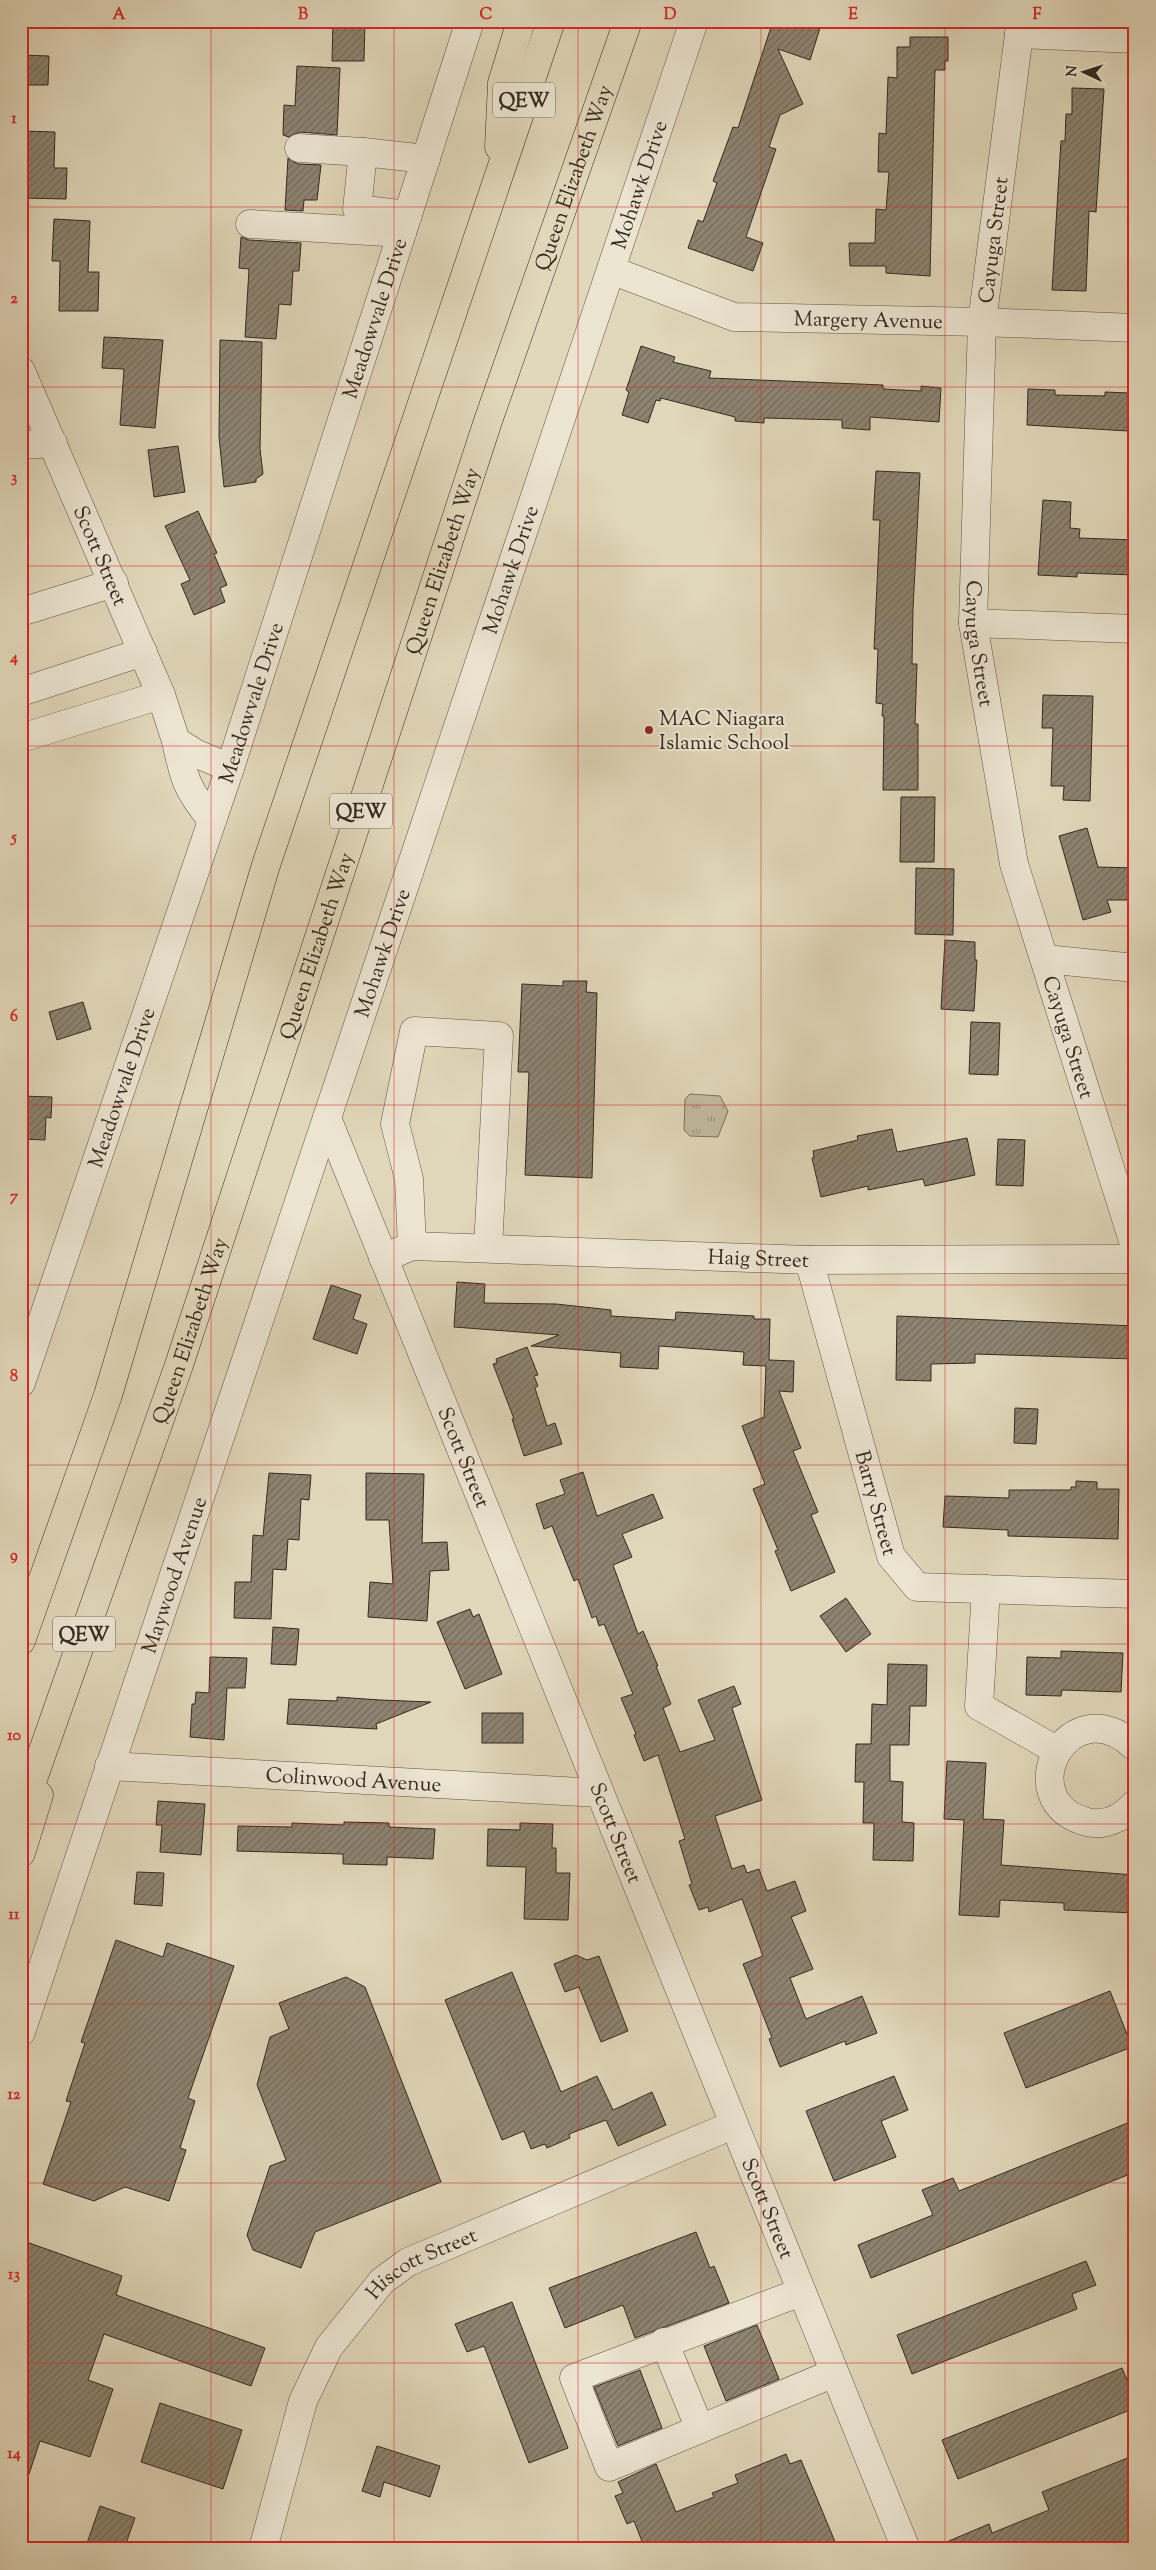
<svg xmlns="http://www.w3.org/2000/svg" width="1156" height="2570" font-family="'Sorts Mill Goudy',serif">
<style>
.park{fill:url(#park-tufts);stroke:#7b7260}
.building{fill:url(#building-hatch);stroke:#332a21}
.lines{fill:none;stroke-linecap:round;stroke-linejoin:round}
.minor-casing{stroke:#5e5547;stroke-width:29}
.highway-casing{stroke:#332a21;stroke-width:29}
.minor{stroke:#ece5d2;stroke-width:28}
.highway{stroke:#e1d7ba;stroke-width:28}
.grid{fill:none;stroke:#d62828;stroke-width:1;stroke-opacity:0.55}
.poi-dot{fill:#8f2418;stroke:#ece5d2;stroke-width:2}
.labels{text-anchor:middle;stroke-width:4.5;stroke-linejoin:round;paint-order:stroke}
.shield{fill:#ece5d2;stroke:#6a6256;stroke-width:1}
.shield-label{font-size:20px;font-weight:bold;fill:#332a21}
.street-label{font-size:21px;fill:#332a21;stroke:#ece5d2}
.poi-label{font-size:21px;fill:#332a21;stroke:#ece5d2;text-anchor:start}
.neatline{fill:none;stroke:#d62828;stroke-width:2}
.grid-label{font-size:16px;text-anchor:middle;font-weight:bold;fill:#d62828}
</style>
<defs>
<pattern id="park-tufts" width="24" height="20" patternUnits="userSpaceOnUse" patternTransform="scale(1.25)"><rect width="24" height="20" fill="#c3baa0"/><path d="M3 7l-1-3M5 7V3M7 7l1-3M15 17l-1-3M17 17v-4M19 17l1-3" fill="none" stroke="#9f9782"/></pattern>
<pattern id="building-hatch" width="6" height="6" patternUnits="userSpaceOnUse" patternTransform="scale(1.25)"><rect width="6" height="6" fill="#8d8471"/><path d="M-1 1l2-2M0 6l6-6M5 7l2-2" fill="none" stroke="#746c5c"/></pattern>
</defs>
<rect width="100%" height="100%" fill="#e1d7ba"/>
<filter id="stains"><feTurbulence type="fractalNoise" baseFrequency=".004" numOctaves="4"/><feColorMatrix values="0 0 0 0 .2 0 0 0 0 .09 0 0 0 0 .02 0 0 0 .5 -.17"/></filter>
<radialGradient id="worn" r=".72"><stop offset=".6" stop-color="#630" stop-opacity="0"/><stop offset="1" stop-color="#630" stop-opacity=".3"/></radialGradient>
<path class="park" d="M690 1094 720 1096 728 1111 718 1137 690 1136 684 1130 685 1099Z"/>
<g class="building">
<path d="M333 21H365L364 61H332Z"/>
<path d="M773 21H797L820 28 810 60 778 49 803 104 780 115 769 147 776 149 746 237 763 243 753 271 688 248 698 220 703 222 717 183 713 181 733 127 738 128Z"/>
<path d="M910 37H948V61H945V70H935L930 276 886 273V266H850L849 243H875L876 209 886 210 889 172H878L879 133 886 134 888 77 897 78V47H910Z"/>
<path d="M21 55 49 56 48 85H21Z"/>
<path d="M297 66 340 68 337 135 300 132 289 137 283 135 284 105 295 106Z"/>
<path d="M1072 88 1104 89 1096 212 1089 211 1086 291 1052 290 1061 141H1065L1066 114H1072Z"/>
<path d="M21 131 55 132 54 168H67L66 199 21 198Z"/>
<path d="M288 158 298 164 321 165 317 200H304L303 211 285 210Z"/>
<path d="M54 219 90 221 88 272H99L98 311H59L60 261H52Z"/>
<path d="M241 237 249 240 301 243 299 271H293L291 305 279 304 276 339 245 337 249 269 239 268Z"/>
<path d="M104 337 163 340 155 428 120 425 124 369 102 368Z"/>
<path d="M220 340 262 342 260 449 263 474 256 479V482L224 487 219 437Z"/>
<path d="M641 346 675 357 673 362 711 371 709 378 883 385V389L921 391V386L941 388 939 422 870 417V430L842 428V420L764 418V423L735 421V417L661 398 660 401 656 400 648 423 622 415 629 392 626 390Z"/>
<path d="M1028 389 1055 390V395L1105 396V392L1129 393 1128 431 1027 425Z"/>
<path d="M178 446 185 492 154 497 148 450Z"/>
<path d="M876 471 920 473 913 609 912 664H917L915 724H918V790H883L884 716H882L883 704 876 703 878 649H874L880 520H873Z"/>
<path d="M1043 500 1071 502 1070 528 1080 529 1079 538 1135 540V575L1077 573V577L1038 575Z"/>
<path d="M198 511 217 553 214 554 227 585 220 588 225 602 194 615 181 584 190 580 165 526Z"/>
<path d="M1043 695 1093 696 1090 801 1063 800 1064 786H1051L1053 728H1042Z"/>
<path d="M901 797H935L934 862H900Z"/>
<path d="M1087 828 1098 867 1135 868V900H1107L1111 912 1083 920 1059 836Z"/>
<path d="M916 868 954 869 953 935 915 934Z"/>
<path d="M945 940 975 942V960H977L974 1011 941 1009Z"/>
<path d="M563 981H587L586 992 597 993 592 1178 525 1175 529 1072H518L522 984 563 986Z"/>
<path d="M83 1002 91 1029 57 1040 49 1012Z"/>
<path d="M971 1022 1000 1023 998 1075 969 1074Z"/>
<path d="M21 1096 52 1097 51 1118 46 1117 45 1140 21 1139Z"/>
<path d="M892 1129 897 1152 967 1138 975 1175 925 1186 923 1179 868 1190V1186L821 1197 812 1158H814L813 1151 858 1140 857 1136Z"/>
<path d="M998 1139 1025 1140 1023 1186 996 1185Z"/>
<path d="M457 1282 485 1284 484 1303 556 1304 611 1310V1316L675 1320 676 1312 754 1316V1319H770L769 1360 794 1361 793 1392 779 1391 801 1448 793 1451 818 1512 811 1515 835 1572 791 1591 775 1551 778 1550 753 1489 765 1484 742 1426 764 1417 766 1366 743 1365 744 1352 659 1346 658 1369 620 1367 621 1353 531 1346 559 1335 454 1327Z"/>
<path d="M331 1285 361 1295 353 1319 367 1324 357 1354 313 1339Z"/>
<path d="M897 1316 1135 1326V1359L975 1354V1363L931 1364V1381L896 1380Z"/>
<path d="M527 1347 538 1375 534 1376 538 1386 535 1388 547 1426 555 1423 562 1444 524 1456 512 1419H514L493 1364 497 1363 496 1359Z"/>
<path d="M1015 1408 1038 1409 1036 1444 1014 1443Z"/>
<path d="M583 1472 597 1516 653 1494 663 1518 622 1534 632 1557 613 1565 638 1634 643 1631 658 1666H656L671 1704 663 1708 680 1752 715 1740 698 1700 734 1686 741 1704 732 1708 762 1800 715 1816 732 1869 744 1865 747 1873 759 1869 767 1891 795 1881 806 1911 791 1917 813 1969 790 1978 806 2019 862 1996 877 2033 846 2045 845 2041 780 2067 769 2039 772 2038 743 1964 763 1956 742 1899 709 1912 708 1907 699 1910 689 1885 692 1884 679 1841 685 1839 658 1755 644 1761 634 1735 636 1734 621 1698 633 1694 604 1624 599 1626 596 1616 592 1618 578 1579 574 1581 552 1526 544 1529 536 1504 565 1494 560 1480Z"/>
<path d="M269 1473 311 1475 309 1500 301 1499 299 1540 288 1539 286 1570 273 1569 271 1619 234 1618 235 1582H251L253 1535 263 1536Z"/>
<path d="M366 1473 424 1474 422 1543 447 1542 449 1570 430 1571 427 1621 368 1617 370 1582 393 1584 389 1520H366Z"/>
<path d="M1076 1481 1097 1482V1489H1119L1118 1539 1008 1536V1530L943 1527 945 1496 1009 1498V1490H1071V1487H1076Z"/>
<path d="M846 1598 871 1634 846 1652 820 1616Z"/>
<path d="M470 1609 473 1617 479 1614 502 1674 465 1689 437 1622Z"/>
<path d="M273 1627 299 1629 296 1665 271 1664Z"/>
<path d="M1061 1651 1123 1653 1121 1692 1062 1690 1061 1696 1026 1695 1027 1657 1061 1658Z"/>
<path d="M210 1657 247 1658 245 1688H227L224 1740 190 1737 192 1704H195L196 1692 209 1693Z"/>
<path d="M888 1664 927 1665 926 1706H910L909 1745H890V1781L903 1782 902 1822 914 1823 913 1861 873 1860 874 1823H863L864 1782H855L856 1744H871L872 1704 887 1705Z"/>
<path d="M337 1697 380 1700 431 1702 376 1724 377 1729 287 1724 289 1699 337 1701Z"/>
<rect x="482" y="1713" width="41" height="30"/>
<path d="M947 1761 986 1763 983 1819 1004 1820 1001 1865 1135 1875V1913L1064 1910V1903L1000 1900 999 1917 959 1915 964 1820 944 1819Z"/>
<path d="M158 1801 205 1804 201 1855 160 1852 162 1825H156Z"/>
<path d="M344 1822 389 1823V1827L435 1829 433 1859 387 1857V1865L343 1864V1854L237 1851 238 1826 292 1827V1823L344 1825Z"/>
<path d="M520 1823 553 1824 552 1848H556V1873H570L568 1920 524 1919 526 1867 487 1866 488 1829 520 1830Z"/>
<path d="M137 1872 164 1873 162 1906 134 1904Z"/>
<path d="M116 1940 163 1957 167 1943 234 1966 188 2098 195 2101 180 2148 186 2150 169 2201 125 2187 94 2201 43 2184 71 2102 66 2101 85 2043 81 2042Z"/>
<path d="M576 1955 587 1960 599 1956 628 2031 601 2042 579 1987 565 1992 554 1964Z"/>
<path d="M512 1972 561 2092 597 2076 613 2110 652 2092 666 2125 618 2146 606 2120 569 2134 570 2138 547 2148 545 2144 531 2149 524 2131 502 2140 445 2000Z"/>
<path d="M346 1977 365 1987 441 2182 315 2232 301 2268 253 2250 247 2235 270 2166 286 2160 257 2085 270 2037 289 2029 279 2003Z"/>
<path d="M1110 1991 1132 2047 1026 2088 1004 2033Z"/>
<path d="M894 2076 908 2110 881 2121 896 2157 834 2181 806 2111Z"/>
<path d="M1135 2120V2172L871 2278 858 2245 933 2215 922 2190 953 2178 959 2191Z"/>
<path d="M696 2232 710 2268 714 2266 729 2303 635 2338 623 2305 565 2328 549 2288Z"/>
<path d="M21 2240 122 2276 116 2295 265 2348 251 2386 104 2334 88 2380 113 2389 90 2457 40 2441 25 2486H21Z"/>
<path d="M1086 2261 1096 2285 1072 2294 1077 2309 912 2374 897 2335Z"/>
<path d="M512 2302 568 2448 529 2463 484 2346 467 2352 455 2324Z"/>
<path d="M757 2325 779 2379 726 2401 704 2346Z"/>
<path d="M1122 2368 1135 2399V2408L958 2479 942 2440Z"/>
<path d="M640 2370 662 2428 618 2446 594 2387Z"/>
<path d="M160 2403 242 2430 223 2489 141 2462Z"/>
<path d="M377 2446 440 2466 430 2497 384 2482 380 2497 362 2491Z"/>
<path d="M786 2454 790 2464 801 2460 838 2549H645L634 2521 627 2524 615 2496 623 2493 618 2482 656 2464 676 2512 714 2497 712 2493 738 2483 735 2475Z"/>
<path d="M1135 2455V2549H930L989 2524 992 2533 1049 2510 1042 2492Z"/>
<path d="M100 2506 135 2518 124 2549H85Z"/>
</g>
<g class="lines">
<defs>
<g id="minor">
<path id="s1" d="M1023 21 1019 34 982 322 973 623 1014 864 1135 1247"/>
<path d="M1019 34 1135 39"/>
<path d="M299 148 363 152"/>
<path d="M408 215 357 209 363 152 426 159"/>
<path d="M250 224 402 233"/>
<path id="s2" d="M611 270 734 317 982 322 1135 328"/>
<path id="s3" d="M21 371 161 695 176 741 195 753 230 768"/>
<path d="M21 445 53 443"/>
<path d="M21 612 114 583"/>
<path d="M973 623 1135 629"/>
<path d="M21 692 143 652"/>
<path d="M21 738 161 695"/>
<path d="M176 741C184 779 187 790 212 820"/>
<path d="M1045 959 1135 968"/>
<path id="s4" d="M327 1118 906 2549"/>
<path d="M412 1246 409 1179 395 1124 414 1031 499 1036 488 1248"/>
<path id="s5" d="M383 1258 412 1246 809 1260 1135 1259"/>
<path id="s6" d="M809 1260 891 1556 917 1587 1135 1594"/>
<path id="s7" d="M21 1383 230 768 470 21"/>
<path d="M986 1589 979 1706 1056 1750"/>
<path d="M1135 1747C1069 1684 1008 1801 1087 1822 1106 1827 1123 1817 1135 1804"/>
<path id="s8" d="M109 1766 600 1793"/>
<path id="s9" d="M21 2032 694 21"/>
<path d="M801 2292 574 2378 609 2467 834 2373"/>
<path d="M664 2342 700 2429"/>
<path id="s10" d="M263 2549 303 2401 329 2347 382 2281 408 2262 733 2125"/>
</g>
<g id="highway">
<path d="M499 147 502 83 521 21"/>
<path d="M21 1641 108 1395 266 865 551 21"/>
<path id="s11" d="M21 1813 179 1365 488 421 628 21"/>
<path d="M21 1853 39 1795"/>
</g>
</defs>
<use href="#minor" class="minor-casing"/>
<use href="#highway" class="highway-casing"/>
<use href="#minor" class="minor"/>
<use href="#highway" class="highway"/>
</g>
<path class="grid" d="M211 21V2549M394 21V2549M578 21V2549M761 21V2549M945 21V2549M21 207H1135M21 387H1135M21 566H1135M21 746H1135M21 926H1135M21 1105H1135M21 1285H1135M21 1465H1135M21 1644H1135M21 1824H1135M21 2004H1135M21 2183H1135M21 2363H1135"/>
<circle class="poi-dot" cx="649" cy="730" r="5"/>
<g class="labels">
<g class="shield">
<rect x="493" y="82.5" width="62" height="35" rx="4"/>
<rect x="330" y="793.5" width="62" height="35" rx="4"/>
<rect x="53" y="1616.5" width="62" height="35" rx="4"/>
</g>
<g class="shield-label">
<text x="524" y="107">QEW</text>
<text x="361" y="818">QEW</text>
<text x="84" y="1641">QEW</text>
</g>
<g class="street-label">
<text dy="7" stroke="none"><textPath href="#s11" startOffset="1726">Queen Elizabeth Way</textPath></text>
<text dy="7" stroke="none"><textPath href="#s9" startOffset="1948">Mohawk Drive</textPath></text>
<text transform="translate(993 240) rotate(-83)" y="7">Cayuga Street</text>
<text dy="7" stroke="none"><textPath href="#s7" startOffset="1122">Meadowvale Drive</textPath></text>
<text dy="7" stroke="none"><textPath href="#s2" startOffset="266">Margery Avenue</textPath></text>
<text dy="7" stroke="none"><textPath href="#s3" startOffset="201">Scott Street</textPath></text>
<text dy="7" stroke="none"><textPath href="#s11" startOffset="1321">Queen Elizabeth Way</textPath></text>
<text dy="7" stroke="none"><textPath href="#s9" startOffset="1542">Mohawk Drive</textPath></text>
<text dy="7" stroke="none"><textPath href="#s1" startOffset="626">Cayuga Street</textPath></text>
<text dy="7" stroke="none"><textPath href="#s7" startOffset="718">Meadowvale Drive</textPath></text>
<text dy="7" stroke="none"><textPath href="#s11" startOffset="916">Queen Elizabeth Way</textPath></text>
<text dy="7" stroke="none"><textPath href="#s9" startOffset="1138">Mohawk Drive</textPath></text>
<text dy="7" stroke="none"><textPath href="#s1" startOffset="1031">Cayuga Street</textPath></text>
<text dy="7" stroke="none"><textPath href="#s7" startOffset="312">Meadowvale Drive</textPath></text>
<text dy="7" stroke="none"><textPath href="#s5" startOffset="378">Haig Street</textPath></text>
<text dy="7" stroke="none"><textPath href="#s11" startOffset="511">Queen Elizabeth Way</textPath></text>
<text dy="7" stroke="none"><textPath href="#s4" startOffset="366">Scott Street</textPath></text>
<text dy="7" stroke="none"><textPath href="#s6" startOffset="252">Barry Street</textPath></text>
<text dy="7" stroke="none"><textPath href="#s9" startOffset="482">Maywood Avenue</textPath></text>
<text dy="7" stroke="none"><textPath href="#s8" startOffset="245">Colinwood Avenue</textPath></text>
<text dy="7" stroke="none"><textPath href="#s4" startOffset="771">Scott Street</textPath></text>
<text dy="7" stroke="none"><textPath href="#s4" startOffset="1176">Scott Street</textPath></text>
<text dy="7" stroke="none"><textPath href="#s10" startOffset="341">Hiscott Street</textPath></text>
</g>
<g class="poi-label">
<text x="659" y="725">MAC Niagara<tspan x="659" dy="24">Islamic School</tspan></text>
</g>
</g>
<rect width="1156" height="2570" fill="none" stroke="#e1d7ba" stroke-width="55"/>
<g transform="translate(1084 72) rotate(274)" stroke="#ece5d2" stroke-width="4" paint-order="stroke">
<path d="M0-4L9 19L0 12L-9 19Z" fill="#332a21"/>
<text y="-8" font-size="14" font-weight="bold" text-anchor="middle" fill="#332a21">N</text>
</g>
<rect x="28" y="28" width="1100" height="2514" class="neatline"/>
<g class="grid-label">
<text x="119" y="19">A</text>
<text x="303" y="19">B</text>
<text x="486" y="19">C</text>
<text x="670" y="19">D</text>
<text x="853" y="19">E</text>
<text x="1037" y="19">F</text>
<text x="14" y="123">1</text>
<text x="14" y="303">2</text>
<text x="14" y="482">3</text>
<text x="14" y="662">4</text>
<text x="14" y="842">5</text>
<text x="14" y="1021">6</text>
<text x="14" y="1201">7</text>
<text x="14" y="1381">8</text>
<text x="14" y="1560">9</text>
<text x="14" y="1740">10</text>
<text x="14" y="1919">11</text>
<text x="14" y="2099">12</text>
<text x="14" y="2279">13</text>
<text x="14" y="2458">14</text>
</g>
<rect width="100%" height="100%" filter="url(#stains)"/>
<rect width="100%" height="100%" fill="url(#worn)"/>
</svg>
